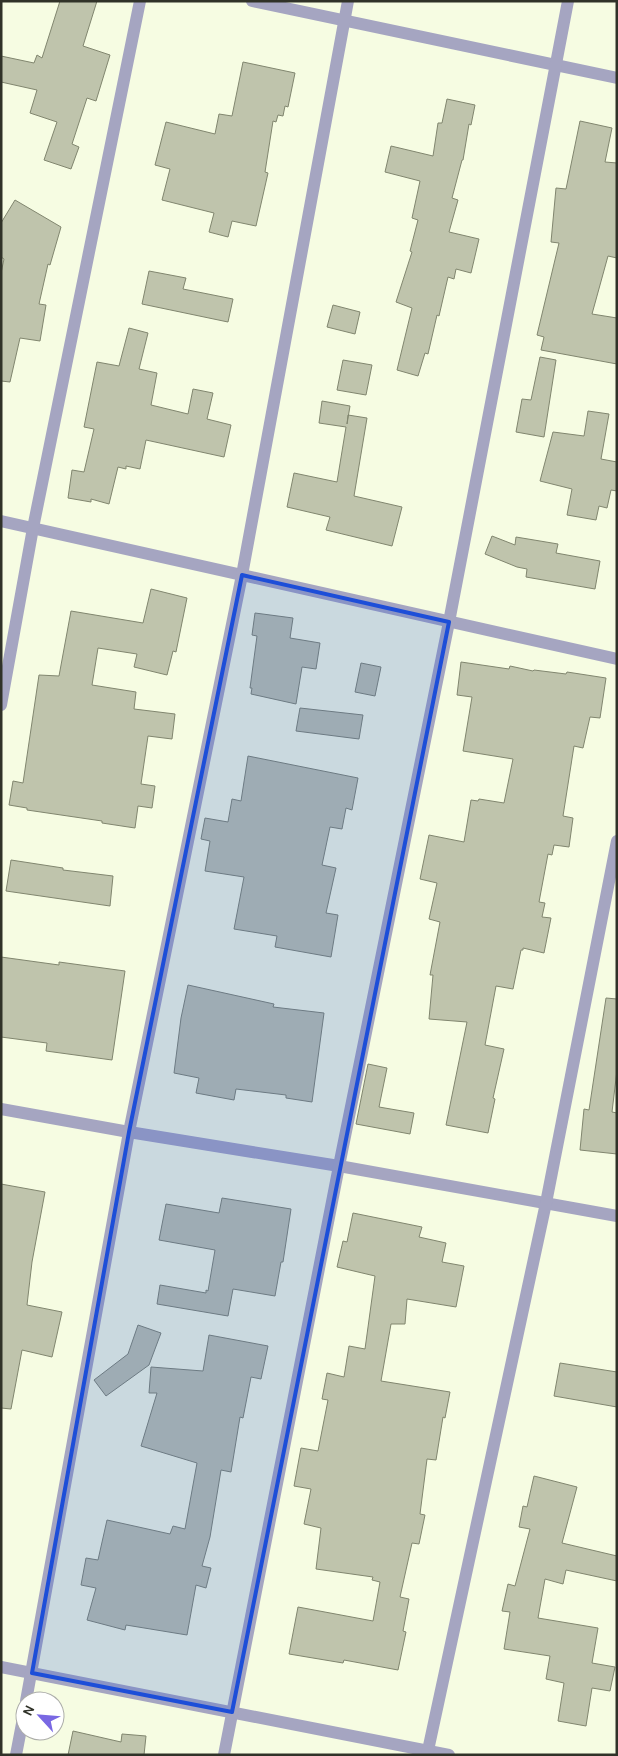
<svg xmlns="http://www.w3.org/2000/svg" width="618" height="1756" font-family="Karla,sans-serif">
<style>
.building{fill:#bfc4ac;stroke:#81866f}
.lines{fill:none;stroke-linecap:round;stroke-linejoin:round}
.minor{stroke:#a5a5c1;stroke-width:12}
.marked{fill:#1d4ed8;fill-opacity:0.2;stroke:#1d4ed8;stroke-width:4;stroke-linejoin:round}
</style>
<rect width="100%" height="100%" fill="#f6fce2"/>
<g class="building">
<path d="M60 1H97L83 46 110 55 96 101 87 98 72 144 79 147 71 169 44 160 57 122 30 113 37 90 1 82V56L34 63 37 55 42 58Z"/>
<path d="M243 62 295 73 288 107 285 106 283 116 278 115 276 122 273 121 265 172 268 173 256 226 232 221 228 237 209 232 214 213 162 200 170 169 155 165 166 122 215 134 219 114 232 116Z"/>
<path d="M447 99 475 105 471 125 469 124 463 160H462L452 198 458 200 449 232 479 239 471 273 456 269 454 279 448 277 439 316 437 315 428 354 425 353 418 376 397 370 412 308 396 302 412 252 410 251 418 220 412 218 420 181 385 172 391 146 433 156 438 123H442Z"/>
<path d="M580 121 612 128 605 162 617 163V258L608 256 592 314 617 318V364L541 350 544 337 537 335 559 243 551 242 556 188 566 189Z"/>
<path d="M15 200 61 227 50 265 48 264 39 304 46 305 40 341 20 338 10 382 1 381V273L4 259 1 257V223Z"/>
<path d="M149 271 186 278 183 289 233 299 228 322 142 304Z"/>
<path d="M333 305 360 312 355 334 327 327Z"/>
<path d="M129 328 148 333 139 369 157 373 151 405 188 414 193 389 213 393 207 419 231 425 224 457 146 440 140 469 126 466V469L118 467 109 504 91 499V502L68 498 72 470 84 472 94 429 84 427 97 362 119 366Z"/>
<path d="M540 357 556 360 544 437 516 432 522 399 531 400Z"/>
<path d="M343 360 372 365 366 395 337 390Z"/>
<path d="M322 401 350 406 347 424 348 415 367 418 354 496 402 507 392 546 326 530 330 517 287 507 294 473 337 482 346 427 319 423Z"/>
<path d="M588 411 609 414 601 459 617 462V491L611 490 607 508 599 506 596 520 567 515 572 489 540 481 553 432 584 436Z"/>
<path d="M492 536 515 545 516 537 558 544 556 553 600 561 595 589 526 577 527 569 517 567 485 554Z"/>
<path d="M151 589 187 598 176 652 173 651 167 675 134 667 137 654 98 648 92 685 136 692 134 709 175 714 172 739 148 736 141 784 155 786 152 808 138 806 135 828 102 823V821L27 810V808L9 805 13 781 23 783 39 675 59 676 71 611 143 623Z"/>
<path d="M255 613 293 618 290 638 320 643 316 669 302 667 296 704 251 694 252 688H250L257 636 252 635Z"/>
<path d="M461 662 509 669 510 666 533 671 534 670 566 674 567 672 606 678 600 718 590 717 583 748 574 746 563 816 573 818 569 847 554 845 552 855 548 854 539 902 545 903 542 917 551 918 544 953 523 948V950H521L513 989 496 986 485 1045 504 1049 493 1098 495 1099 488 1133 446 1125 467 1022 429 1019 433 975H430L440 922 429 919 437 883 420 879 429 835 464 842 471 800 478 801 479 799 504 803 513 759 463 751 472 697 457 695Z"/>
<path d="M361 663 381 667 375 696 355 692Z"/>
<path d="M300 708 363 715 359 739 296 731Z"/>
<path d="M248 756 358 778 352 810 346 808 342 829 330 827 322 865 336 868 326 913 338 915 331 957 275 947 277 936 234 929 244 877 205 871 210 841 201 839 205 818 228 822 232 799 241 801Z"/>
<path d="M11 860 63 868V870L113 876 110 906 6 891Z"/>
<path d="M1 957 59 965V962L125 971 112 1060 46 1051 47 1043 1 1037Z"/>
<path d="M188 985 274 1004 273 1007 324 1013 312 1102 286 1098V1095L236 1089 234 1100 196 1093 199 1078 174 1073 181 1018Z"/>
<path d="M606 998 617 999V1070L612 1112 617 1113V1154L580 1150 584 1109 589 1110Z"/>
<path d="M368 1064 387 1068 379 1107 414 1113 410 1134 356 1124Z"/>
<path d="M1 1184 45 1192 32 1262 27 1305 62 1312 52 1357 22 1350 11 1409 1 1408Z"/>
<path d="M222 1198 291 1209 283 1262H281L275 1296 233 1289 228 1316 157 1304 160 1285 206 1293V1290L208 1291 215 1250 159 1240 166 1204 219 1213Z"/>
<path d="M353 1213 422 1227 419 1237 446 1243 442 1262 464 1266 456 1307 407 1299 405 1324H391L381 1381 450 1392 445 1418 443 1417 436 1460 427 1459 420 1514 425 1515 419 1544 412 1543 400 1597 409 1599 403 1631 406 1632 398 1670 344 1660 343 1663 289 1654 298 1607 373 1621 380 1582 372 1580 373 1577 316 1569 321 1528 304 1524 311 1489 294 1486 301 1448 318 1451 328 1400 322 1399 327 1373 344 1377 349 1346 365 1349 375 1276 337 1267 343 1241 347 1242Z"/>
<path d="M138 1325 161 1333 149 1365 106 1396 94 1380 128 1354Z"/>
<path d="M209 1335 268 1346 261 1379 251 1377 243 1418 240 1417 231 1472 221 1470 210 1537 202 1566 211 1568 206 1588 196 1585 187 1635 126 1625 125 1630 87 1620 96 1588 81 1585 86 1558 98 1560 107 1520 170 1534 173 1526 185 1529 197 1463 141 1446 157 1393H149L151 1367 203 1371Z"/>
<path d="M560 1363 617 1372V1407L554 1396Z"/>
<path d="M534 1476 577 1487 562 1543 617 1556V1581L566 1570 563 1584 545 1579 538 1618 598 1628 592 1663 615 1667 610 1691 592 1688 586 1726 558 1721 564 1683 546 1679 550 1656 504 1649 510 1612 502 1611 508 1584 515 1586 530 1529 519 1527 523 1506 527 1507Z"/>
<path d="M73 1731 121 1742 122 1734 146 1736 144 1755H68Z"/>
</g>
<g class="lines">
<g class="minor">
<path d="M252 1 617 78"/>
<path d="M1 521 617 659"/>
<path d="M1 705 33 528 140 1"/>
<path d="M1 1109 129 1132 339 1166 617 1216"/>
<path d="M1 1667 449 1755"/>
<path d="M26 1701 129 1132 242 575 348 1"/>
<path d="M16 1755 25 1708"/>
<path d="M224 1755 339 1166 449 622 568 1"/>
<path d="M427 1755 546 1203 617 841"/>
</g>
</g>
<path class="marked" d="M242 575 449 622 232 1712 32 1673 129 1132Z"/>
<rect width="618" height="1756" fill="none" stroke="#303228" stroke-width="5"/>
<g transform="translate(40 1716) rotate(296)"><circle r="24" fill="#ffffff" stroke="#acada9"/>
<path d="M0-4L9 19L0 12L-9 19Z" fill="#7968e3"/>
<text y="-8" font-size="14" font-weight="bold" text-anchor="middle" fill="#303228">N</text>
</g>
</svg>
